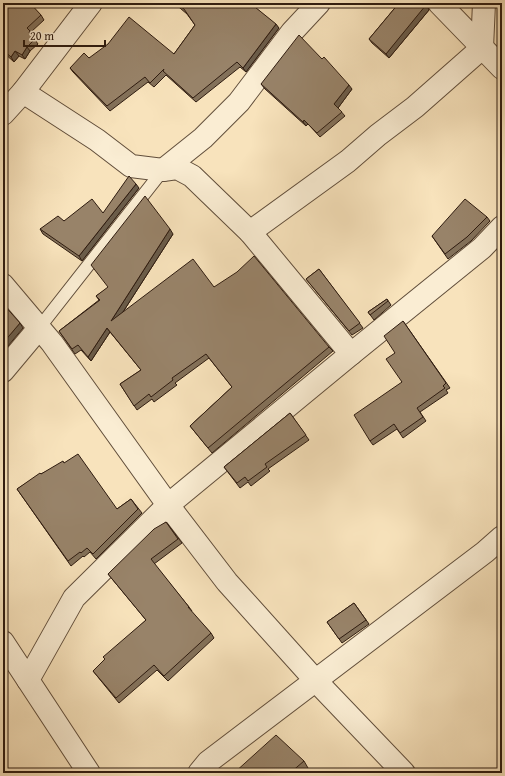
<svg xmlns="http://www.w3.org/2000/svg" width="505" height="776" font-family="'Gentium Book Plus',serif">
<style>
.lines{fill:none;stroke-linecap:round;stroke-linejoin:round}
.lane-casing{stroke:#614e3b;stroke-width:14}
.street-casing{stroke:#614e3b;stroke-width:24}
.lane{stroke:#faedd3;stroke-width:12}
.street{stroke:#faedd3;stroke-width:22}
.wall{fill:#83715a;stroke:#2f1c10}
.shaded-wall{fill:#6a5c4a;stroke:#2f1c10}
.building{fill:#988369;stroke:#2f1c10}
</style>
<rect width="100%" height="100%" fill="#f8e3bc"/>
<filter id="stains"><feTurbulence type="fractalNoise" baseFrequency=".005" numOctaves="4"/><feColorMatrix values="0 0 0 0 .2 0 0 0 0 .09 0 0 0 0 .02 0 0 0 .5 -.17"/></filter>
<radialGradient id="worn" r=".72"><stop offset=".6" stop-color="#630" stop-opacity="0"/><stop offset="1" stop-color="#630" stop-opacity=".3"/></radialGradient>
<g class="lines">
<defs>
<path id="lane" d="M39 328 163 170"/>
<g id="street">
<path d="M439 3 502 68"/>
<path d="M23 92 97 140 131 166 163 170 177 168 192 176 250 232 351 354"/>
<path d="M3 114 23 92 91 3"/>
<path d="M163 170 203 138 239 102 292 32 319 3"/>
<path d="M250 232 348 161 378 135 415 107 482 48 484 3"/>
<path d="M3 285 52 343 168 505 227 582 316 681 404 773"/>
<path d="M3 371 39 328"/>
<path d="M3 642 89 773"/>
<path d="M28 680 74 598 168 505 351 354 482 248 502 227"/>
<path d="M199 773 208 762 485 552 502 537"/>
</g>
</defs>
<use href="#lane" class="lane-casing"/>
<use href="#street" class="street-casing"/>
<use href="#lane" class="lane"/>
<use href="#street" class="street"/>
</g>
<g class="wall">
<path d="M3 3H36L33 7 41 15 44 20 31 32 34 36 33 37 38 44 30 51 25 59 19 56 14 62 3 52Z"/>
<path d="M174 3H250L279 28 246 72 240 67 196 102 166 75 154 87 148 82 110 111 73 72 70 68 89 58 174 54 195 25 187 14Z"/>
<path d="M399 3H426L429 10 389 58 372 43 369 39Z"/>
<path d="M261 84 352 89 338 108 345 116 320 137 308 124 306 126 265 89Z"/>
<path d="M139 188 82 261 43 234 40 229 64 221 103 213Z"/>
<path d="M487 217 490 221 471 241 448 259 432 236Z"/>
<path d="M173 234 123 312 214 287 329 347 333 351 212 453 190 426 232 387 209 358 175 383 177 385 154 402 152 399 137 410 120 384 141 370 110 332 91 361 81 350 75 354 59 331 99 300 96 296 108 288Z"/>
<path d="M319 269 363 328 352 335 306 279Z"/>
<path d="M387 299 391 305 374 320 368 312Z"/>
<path d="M403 321 450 388 446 390 448 393 420 412 426 421 403 438 397 429 373 445 370 441 402 382 395 353Z"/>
<path d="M290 413 309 440 268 469 270 471 251 486 248 482 240 488 224 467Z"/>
<path d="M64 463 117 509 131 499 142 513 96 559 90 552 84 557 83 556 71 566 17 489 41 474Z"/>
<path d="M166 522 182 543 154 564 189 607 192 611 191 612 211 633 214 638 168 681 157 670 119 703 93 671 146 620 108 574Z"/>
<path d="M354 603 369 624 342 643 327 622Z"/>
<path d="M304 761 308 768 303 773H234Z"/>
</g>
<g class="shaded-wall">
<path d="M29 3H36L32 7Z"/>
<path d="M425 3H426L429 10 389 58 386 54Z"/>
<path d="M276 24 279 28 246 72 243 68Z"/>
<path d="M27 47 30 51 25 59 22 55Z"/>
<path d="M15 51 19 56 14 62 11 57Z"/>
<path d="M349 85 352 89 338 108 334 104Z"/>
<path d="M304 120 308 124 306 126 303 122Z"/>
<path d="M136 184 139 188 82 261 79 256Z"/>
<path d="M170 229 173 234 114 326 111 321Z"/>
<path d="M20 323 23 328 3 352V343Z"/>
<path d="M107 328 110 332 91 361 88 357Z"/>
</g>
<g class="building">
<path d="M3 3H30L41 15 27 28 30 31 29 33 35 39 27 47 22 55 15 51 11 57 3 50Z"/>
<path d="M176 3H250L276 24 243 68 237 62 193 98 163 71 164 69 150 83 145 77 107 106 70 68 84 53 89 58 108 44 129 17 174 54 195 25 184 9Z"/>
<path d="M399 3H425L426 5 386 54 369 39Z"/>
<path d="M299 35 322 59 324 57 349 85 334 104 342 112 317 133 304 120 303 122 261 84Z"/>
<path d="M129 176 136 184 79 256 40 229 58 216 64 221 92 199 103 213Z"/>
<path d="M145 196 170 229 111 321 193 259 214 287 237 272 254 256 329 347 208 448 190 426 232 387 206 354 172 378 173 380 151 397 149 394 134 406 120 384 141 370 107 328 88 357 78 345 72 349 59 331 100 300 96 296 108 287 91 265Z"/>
<path d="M465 199 487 217 467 237 445 254 432 236Z"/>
<path d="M319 269 360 323 349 331 306 279Z"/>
<path d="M387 299 388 301 370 315 368 312Z"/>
<path d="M3 304 20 323 3 343Z"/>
<path d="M403 321 446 383 443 386 445 388 417 408 423 417 400 433 394 424 370 441 354 415 402 382 386 359 395 353 384 336Z"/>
<path d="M290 413 306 435 265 464 267 467 248 481 245 477 237 483 224 467Z"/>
<path d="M78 454 117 509 131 499 138 509 93 554 87 548 81 553 80 552 68 561 17 489 40 473 41 474 63 461 64 463Z"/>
<path d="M166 522 178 539 151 559 189 607H188L211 633 164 676 154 665 116 698 93 671 105 659 103 657 146 620 108 574 154 529Z"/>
<path d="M354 603 366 620 339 639 327 622Z"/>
<path d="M276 735 304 761 290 773H234Z"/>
</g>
<rect width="505" height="776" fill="none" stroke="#f8e3bc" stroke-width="16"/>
<rect x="4" y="4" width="497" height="768" fill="none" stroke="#2f1c10" stroke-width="2"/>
<rect x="8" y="8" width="489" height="760" fill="none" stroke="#2f1c10"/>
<path d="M24 40v6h81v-6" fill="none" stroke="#2f1c10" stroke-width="2"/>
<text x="30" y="40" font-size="12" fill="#2f1c10" stroke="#faedd3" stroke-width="3" paint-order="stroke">20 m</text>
<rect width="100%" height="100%" filter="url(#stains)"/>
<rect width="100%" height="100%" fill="url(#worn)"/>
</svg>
